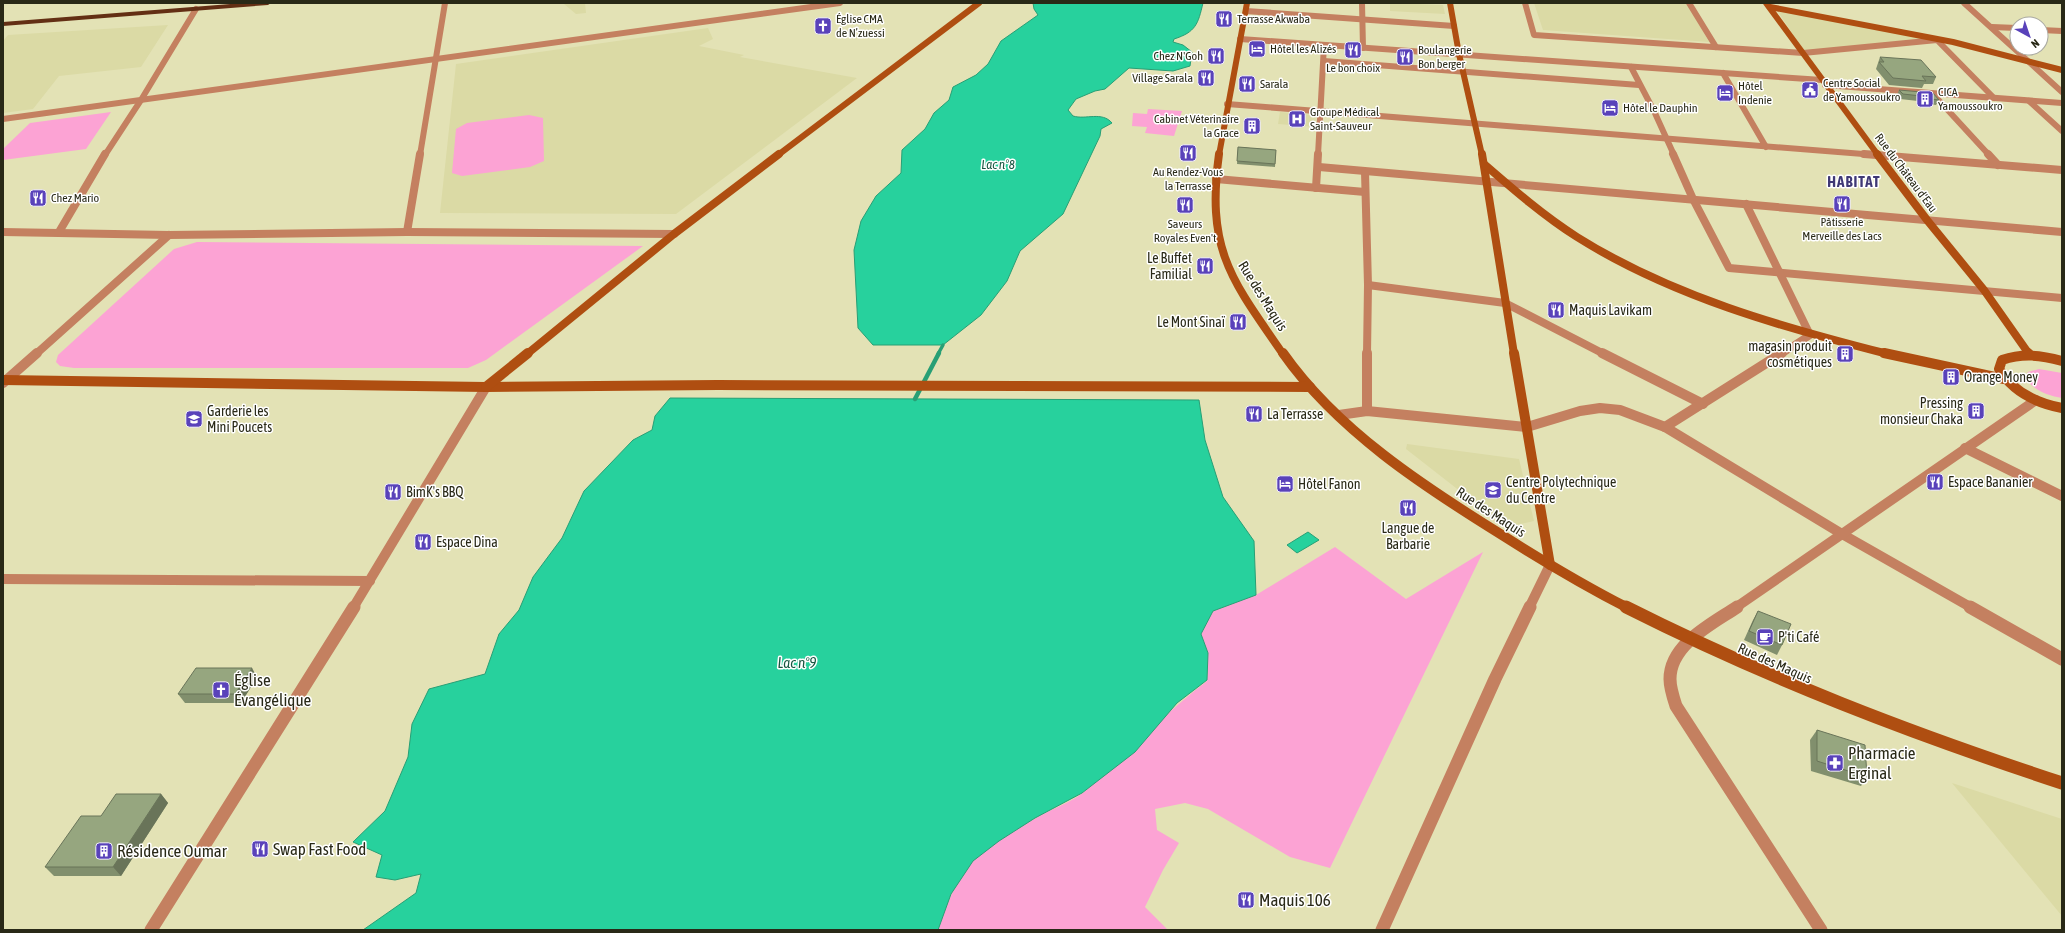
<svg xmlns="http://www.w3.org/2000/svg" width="2065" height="933" font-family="'Asap Condensed',sans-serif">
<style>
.built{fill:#dbdaa5}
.green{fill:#fca3d4}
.water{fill:#27d19d;stroke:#289f75}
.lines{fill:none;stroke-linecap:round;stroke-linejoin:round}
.stream-far1{stroke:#289f75;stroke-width:3.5}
.stream{stroke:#289f75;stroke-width:4.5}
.street-far3{stroke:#c48060;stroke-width:6}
.street-far2{stroke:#c48060;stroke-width:8}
.street-far1{stroke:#c48060;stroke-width:10}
.street{stroke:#c48060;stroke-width:13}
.secondary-far3{stroke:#af4e11;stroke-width:6}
.secondary-far2{stroke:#af4e11;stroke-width:8}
.secondary-far1{stroke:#af4e11;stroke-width:10}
.secondary{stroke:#af4e11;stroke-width:13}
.highway{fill:#632f14;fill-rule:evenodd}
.wall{fill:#818f6d}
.shaded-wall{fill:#697459}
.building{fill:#96a67f;stroke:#697459}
.labels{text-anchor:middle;stroke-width:3;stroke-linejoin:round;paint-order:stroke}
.far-poi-label{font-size:12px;fill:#292917;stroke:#fff;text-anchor:start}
.far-street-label{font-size:12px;fill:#292917;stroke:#fff}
.far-water-label{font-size:13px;font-style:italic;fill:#175640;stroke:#fff}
.poi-label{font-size:14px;fill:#292917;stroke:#fff;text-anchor:start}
.street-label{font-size:14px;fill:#292917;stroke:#fff}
.far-district-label{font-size:15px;font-weight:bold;letter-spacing:1px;fill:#3f3875;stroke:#fff}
.water-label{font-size:15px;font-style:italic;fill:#175640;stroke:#fff}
.near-poi-label{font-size:17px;fill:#292917;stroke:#fff;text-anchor:start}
</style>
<rect width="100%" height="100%" fill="#e3e2b5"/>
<g class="built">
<path d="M560 3H585L586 13 576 14 564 4Z"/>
<path d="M1390 3 1443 5 1445 14 1390 11Z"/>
<path d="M1534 3H1687L1709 42 1543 30Z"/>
<path d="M1776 9 1925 39 1805 52Z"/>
<path d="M168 25 141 67 59 76 33 109 3 113V41L8 35Z"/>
<path d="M708 28 713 39 699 46 744 55 740 57 857 78 676 214 440 213 456 64Z"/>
<path d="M1280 112 1316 115 1315 127 1278 124Z"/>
<path d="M1407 444 1519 459 1534 521 1506 527 1406 449Z"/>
<path d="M1952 783 2062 819V916Z"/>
</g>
<g class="green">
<path d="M1148 109 1182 111 1174 136 1145 133 1147 127 1132 126 1133 113 1147 114Z"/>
<path d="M111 112 86 149 3 160V149L30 123Z"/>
<path d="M529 115 543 118 544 161 530 167 462 176 452 173 456 129 467 123Z"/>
<path d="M197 242 643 246 486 360 468 368H74L60 366 56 362 58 355 174 249Z"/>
<path d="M2039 369 2062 373V398C2049 396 2030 390 2026 376L2028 372Z"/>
<path d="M1335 547 1406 599 1483 552 1330 868 1290 857 1208 809 1185 803 1155 809 1157 830 1179 843 1163 870 1145 907 1168 930H938C946 907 956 878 973 860 989 845 1016 829 1036 818 1051 809 1070 803 1084 792 1126 756 1163 714 1207 681L1208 653 1201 634 1213 611 1256 595Z"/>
</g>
<g class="water">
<path d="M1033 3H1203C1198 24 1196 32 1174 39L1173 42 1183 45 1192 52 1190 66 1173 71 1129 68 1105 89 1095 91 1076 99 1068 110 1073 116C1086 120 1102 111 1112 123L1101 129 1100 136 1063 214 1020 251 1007 281 981 315 943 345H873L858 328 854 250 861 221 876 196 901 173 902 150 925 129 934 113 949 100 953 87 976 75 988 64 1001 41 1038 15 1034 9Z"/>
<path d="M670 398 1199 400 1205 440 1223 497 1254 541 1256 595 1213 611 1201 634 1208 653 1207 680 1177 703 1135 752 1082 793 1035 818 999 841 973 861 951 894 938 930H363L416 893 421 874 395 880 376 877 382 855 353 842 385 811 408 757 412 724 429 689 485 674 499 634 519 610 533 577 562 538 584 491 633 440 652 430 655 416Z"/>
<path d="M1308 532 1319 540 1297 553 1287 545Z"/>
</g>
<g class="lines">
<path class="stream-far1" d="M938 354 943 345"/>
<path class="stream" d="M915 399 939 353"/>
<g class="street-far3">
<path d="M1362 3 1363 48"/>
<path d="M1525 3 1534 35 1803 53 1937 40 1994 98"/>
<path d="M1689 3 1716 47"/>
<path d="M1964 3 2062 92"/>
<path d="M1246 11 1454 26"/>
<path d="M1992 27 2017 28"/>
<path d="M2041 30 2062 31"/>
<path d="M1240 39 1822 80"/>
<path d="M1324 61 1639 85"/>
<path d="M1631 67 1654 111 1674 155"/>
<path d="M1723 73 1766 147"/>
<path d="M1825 85 2062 103"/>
<path d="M1933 94 1989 155"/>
<path d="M2029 101 2062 131"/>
<path d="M1227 104 1876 155"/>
<path d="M3 119 840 3"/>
<path d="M105 155 141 100 196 9"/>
<path d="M420 155 445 3"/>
<path d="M1318 155 1324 45"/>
</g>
<g class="street-far2">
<path d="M1673 154 1693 199 1729 268 2062 298"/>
<path d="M1864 154 2062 170"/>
<path d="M1988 154 1998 165"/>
<path d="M1319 167 2062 232"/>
<path d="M1365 172 1368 285 1367 354"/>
<path d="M1216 179 1365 192"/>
<path d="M1316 188 1318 154"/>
<path d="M1746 204 1810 335 1781 354"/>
<path d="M3 232 169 235 407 232 674 234"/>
<path d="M59 232 105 154"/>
<path d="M407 232 420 154"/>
<path d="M1368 285 1505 303 1604 354"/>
<path d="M36 354 169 235"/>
</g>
<g class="street-far1">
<path d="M1602 353 1703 404"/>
<path d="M3 383 37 353"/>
<path d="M1367 411V353"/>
<path d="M1339 415 1367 411 1527 427 1580 411 1600 408 1620 410 1665 427 1842 534 1972 608"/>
<path d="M1665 427 1782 353"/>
<path d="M1965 448 2062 496"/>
<path d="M3 579 370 581"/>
<path d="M353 608 486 387"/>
<path d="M1529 608 1550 565"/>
<path d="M1735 608 2036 400"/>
</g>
<g class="street">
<path d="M1737 607C1712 624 1670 644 1670 679 1670 688 1673 697 1676 706L1821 930"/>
<path d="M1970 607 2062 659"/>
<path d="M151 930 354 607"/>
<path d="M1382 930 1495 679 1530 607"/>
</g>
<g class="secondary-far3">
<path d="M1450 3 1459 54 1482 155"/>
<path d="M1766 3 1878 155"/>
<path d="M1770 7 1953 42 2062 70"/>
<path d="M778 155 979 3"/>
<path d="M1219 155 1247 3"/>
</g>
<g class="secondary-far2">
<path d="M1219 154C1206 250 1231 279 1283 354"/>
<path d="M1482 154 1514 354"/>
<path d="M1877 154 1927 220 1984 290 2029 354"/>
<path d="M1484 164C1514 190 1544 216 1577 237 1671 296 1781 327 1888 354"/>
<path d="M527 354 674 234 779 154"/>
</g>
<g class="secondary-far1">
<path d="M1283 353C1337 430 1423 486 1502 535 1543 561 1585 586 1628 608"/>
<path d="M1514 353 1550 565"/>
<path d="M1884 353 2004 379"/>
<path d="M2028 353 2030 355"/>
<path d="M2062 361C2041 355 2023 353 2002 360L1999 369C2013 392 2036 403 2062 408"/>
<path d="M3 380 486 387 718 385 1310 387"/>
<path d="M486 387 528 353"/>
</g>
<path class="secondary" d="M1626 607C1769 679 1910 733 2062 783"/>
<path class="highway" d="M243 3H271L268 5 3 26V22Z"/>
</g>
<g class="wall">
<path d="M1880 57 1936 77 1933 84H1924L1922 88 1889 85 1876 69Z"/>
<path d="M1899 90 1939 100 1936 105 1921 103 1918 101 1900 99 1897 95Z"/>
<path d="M1238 147 1276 150 1275 167 1237 164Z"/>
<path d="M1758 611 1782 645 1777 655 1744 640 1753 620Z"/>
<path d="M257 677 241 703H185L178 694Z"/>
<path d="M1817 730 1867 777 1861 786 1811 771 1810 740Z"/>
<path d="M161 794 168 803 121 876H54L45 867 101 816Z"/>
</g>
<g class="shaded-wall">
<path d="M252 668 257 677 241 703 235 694Z"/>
<path d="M161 794 168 803 121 876 113 867Z"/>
</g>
<g class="building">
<path d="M1880 57 1921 60 1936 77 1922 76 1926 81 1893 78 1879 62H1884Z"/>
<path d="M1899 90 1933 93 1939 100 1923 98 1921 96 1903 94Z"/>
<path d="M1238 147 1276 150 1275 164 1237 161Z"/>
<path d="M1758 611 1791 624 1782 645 1749 631Z"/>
<path d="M196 668H252L235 694H178Z"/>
<path d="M1817 730 1865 745 1867 777 1817 761Z"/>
<path d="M116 794H161L113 867H45L81 816H101Z"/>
</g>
<defs>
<symbol id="restaurant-square" viewBox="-11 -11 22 22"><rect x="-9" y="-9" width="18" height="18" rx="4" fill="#5942ba" stroke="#fff"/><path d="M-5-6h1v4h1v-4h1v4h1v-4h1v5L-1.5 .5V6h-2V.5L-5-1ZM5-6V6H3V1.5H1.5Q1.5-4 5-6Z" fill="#fff"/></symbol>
<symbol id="church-square" viewBox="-11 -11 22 22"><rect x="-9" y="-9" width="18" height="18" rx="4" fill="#5942ba" stroke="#fff"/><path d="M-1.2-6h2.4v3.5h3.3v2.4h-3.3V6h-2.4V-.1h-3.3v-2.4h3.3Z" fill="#fff"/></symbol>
<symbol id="hotel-square" viewBox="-11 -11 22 22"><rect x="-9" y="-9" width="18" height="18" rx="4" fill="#5942ba" stroke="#fff"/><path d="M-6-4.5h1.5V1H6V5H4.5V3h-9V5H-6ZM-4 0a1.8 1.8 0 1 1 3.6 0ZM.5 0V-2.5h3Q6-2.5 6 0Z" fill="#fff"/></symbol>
<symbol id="civic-square" viewBox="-11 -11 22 22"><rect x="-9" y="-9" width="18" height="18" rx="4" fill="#5942ba" stroke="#fff"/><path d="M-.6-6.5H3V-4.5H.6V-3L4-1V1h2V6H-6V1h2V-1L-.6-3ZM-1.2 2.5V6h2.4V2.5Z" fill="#fff"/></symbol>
<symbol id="building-square" viewBox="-11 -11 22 22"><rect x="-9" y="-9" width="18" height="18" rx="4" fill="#5942ba" stroke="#fff"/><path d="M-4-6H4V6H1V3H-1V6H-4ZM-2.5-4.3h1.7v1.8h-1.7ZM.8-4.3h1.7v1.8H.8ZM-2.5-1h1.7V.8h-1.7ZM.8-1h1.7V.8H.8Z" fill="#fff"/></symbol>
<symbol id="hospital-square" viewBox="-11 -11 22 22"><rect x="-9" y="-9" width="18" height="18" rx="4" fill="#5942ba" stroke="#fff"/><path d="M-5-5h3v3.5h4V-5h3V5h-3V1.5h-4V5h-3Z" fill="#fff"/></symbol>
<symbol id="school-square" viewBox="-11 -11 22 22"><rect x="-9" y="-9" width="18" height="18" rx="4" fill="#5942ba" stroke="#fff"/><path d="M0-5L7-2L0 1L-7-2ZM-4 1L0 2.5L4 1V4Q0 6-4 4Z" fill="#fff"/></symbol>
<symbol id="cafe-square" viewBox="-11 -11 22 22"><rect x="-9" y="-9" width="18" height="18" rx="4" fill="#5942ba" stroke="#fff"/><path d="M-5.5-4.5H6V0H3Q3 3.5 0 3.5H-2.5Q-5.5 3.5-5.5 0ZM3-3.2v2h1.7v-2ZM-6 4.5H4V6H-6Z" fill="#fff"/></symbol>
<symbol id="pharmacy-square" viewBox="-11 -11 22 22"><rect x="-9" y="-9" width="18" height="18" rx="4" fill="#5942ba" stroke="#fff"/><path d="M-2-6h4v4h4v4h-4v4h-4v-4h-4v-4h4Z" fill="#fff"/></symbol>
</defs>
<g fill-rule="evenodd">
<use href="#restaurant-square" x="1214" y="9" width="20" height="20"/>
<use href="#church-square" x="813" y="16" width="20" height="20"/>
<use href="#hotel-square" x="1247" y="39" width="20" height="20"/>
<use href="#restaurant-square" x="1343" y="40" width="20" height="20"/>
<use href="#restaurant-square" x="1206" y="46" width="20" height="20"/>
<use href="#restaurant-square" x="1395" y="47" width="20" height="20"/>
<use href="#restaurant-square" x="1196" y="68" width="20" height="20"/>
<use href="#restaurant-square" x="1237" y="74" width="20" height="20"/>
<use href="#civic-square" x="1800" y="80" width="20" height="20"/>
<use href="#hotel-square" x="1715" y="83" width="20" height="20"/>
<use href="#building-square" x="1915" y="89" width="20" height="20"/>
<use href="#hotel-square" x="1600" y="98" width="20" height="20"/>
<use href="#hospital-square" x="1287" y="109" width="20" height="20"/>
<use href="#building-square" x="1242" y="116" width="20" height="20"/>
<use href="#restaurant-square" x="1178" y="143" width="20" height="20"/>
<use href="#restaurant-square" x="28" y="188" width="20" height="20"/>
<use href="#restaurant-square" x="1832" y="194" width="20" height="20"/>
<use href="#restaurant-square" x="1175" y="195" width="20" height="20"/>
<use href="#restaurant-square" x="1195" y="256" width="20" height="20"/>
<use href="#restaurant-square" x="1546" y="300" width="20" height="20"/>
<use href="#restaurant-square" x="1228" y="312" width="20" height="20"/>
<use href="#building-square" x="1835" y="344" width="20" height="20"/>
<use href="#building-square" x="1941" y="367" width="20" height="20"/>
<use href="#building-square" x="1966" y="401" width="20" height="20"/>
<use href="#restaurant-square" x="1244" y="404" width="20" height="20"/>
<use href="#school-square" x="184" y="409" width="20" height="20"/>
<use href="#restaurant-square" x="1925" y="472" width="20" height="20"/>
<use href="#hotel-square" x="1275" y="474" width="20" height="20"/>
<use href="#school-square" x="1483" y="480" width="20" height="20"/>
<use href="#restaurant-square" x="383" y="482" width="20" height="20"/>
<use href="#restaurant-square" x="1398" y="498" width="20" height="20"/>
<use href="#restaurant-square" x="413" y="532" width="20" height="20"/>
<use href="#cafe-square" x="1755" y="627" width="20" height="20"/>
<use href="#church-square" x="211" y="680" width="20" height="20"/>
<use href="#pharmacy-square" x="1825" y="753" width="20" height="20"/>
<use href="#restaurant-square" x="250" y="839" width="20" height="20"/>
<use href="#building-square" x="94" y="841" width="20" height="20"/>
<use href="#restaurant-square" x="1236" y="890" width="20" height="20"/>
</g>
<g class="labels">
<g class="far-poi-label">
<text x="836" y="23">Église CMA<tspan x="836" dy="14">de N’zuessi</tspan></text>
<text x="1237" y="23">Terrasse Akwaba</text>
<text x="1270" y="53">Hôtel les Alizés</text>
<text x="1418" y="54">Boulangerie<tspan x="1418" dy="14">Bon berger</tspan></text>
<text x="1203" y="60" text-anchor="end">Chez N'Goh</text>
<text x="1353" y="72" text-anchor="middle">Le bon choix</text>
<text x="1193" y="82" text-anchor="end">Village Sarala</text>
<text x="1823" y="87">Centre Social<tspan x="1823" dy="14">de Yamoussoukro</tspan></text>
<text x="1260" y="88">Sarala</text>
<text x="1738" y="90">Hôtel<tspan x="1738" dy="14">Indenie</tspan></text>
<text x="1938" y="96">CICA<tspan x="1938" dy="14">Yamoussoukro</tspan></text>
<text x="1623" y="112">Hôtel le Dauphin</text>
<text x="1310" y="116">Groupe Médical<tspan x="1310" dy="14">Saint-Sauveur</tspan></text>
<text x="1239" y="123" text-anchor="end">Cabinet Véterinaire<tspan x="1239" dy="14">la Grace</tspan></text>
<text x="1188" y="176" text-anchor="middle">Au Rendez-Vous<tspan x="1188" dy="14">la Terrasse</tspan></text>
<text x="51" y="202">Chez Mario</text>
<text x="1842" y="226" text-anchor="middle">Pâtisserie<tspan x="1842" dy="14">Merveille des Lacs</tspan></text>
<text x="1185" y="228" text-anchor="middle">Saveurs<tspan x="1185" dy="14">Royales Even't</tspan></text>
</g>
<g class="far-street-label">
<text transform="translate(1906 173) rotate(53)" y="4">Rue du Château d'Eau</text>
</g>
<g class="far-water-label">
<text x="998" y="169">Lac n°8</text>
</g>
<g class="poi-label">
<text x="1192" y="263" text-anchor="end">Le Buffet<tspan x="1192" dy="16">Familial</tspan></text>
<text x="1569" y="315">Maquis Lavikam</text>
<text x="1225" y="327" text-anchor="end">Le Mont Sinaï</text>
<text x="1832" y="351" text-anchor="end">magasin produit<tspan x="1832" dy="16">cosmétiques</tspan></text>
<text x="1964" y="382">Orange Money</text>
<text x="1963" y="408" text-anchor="end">Pressing<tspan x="1963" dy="16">monsieur Chaka</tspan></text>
<text x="207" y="416">Garderie les<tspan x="207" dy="16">Mini Poucets</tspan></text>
<text x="1267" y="419">La Terrasse</text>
<text x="1506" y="487">Centre Polytechnique<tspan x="1506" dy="16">du Centre</tspan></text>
<text x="1948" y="487">Espace Bananier</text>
<text x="1298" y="489">Hôtel Fanon</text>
<text x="406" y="497">BimK's BBQ</text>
<text x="1408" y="533" text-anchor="middle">Langue de<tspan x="1408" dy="16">Barbarie</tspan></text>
<text x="436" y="547">Espace Dina</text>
<text x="1778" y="642">P'ti Café</text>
</g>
<g class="street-label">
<text transform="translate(1263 296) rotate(58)" y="5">Rue des Maquis</text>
<text transform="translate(1491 512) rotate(33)" y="5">Rue des Maquis</text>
<text transform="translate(1775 663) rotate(24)" y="5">Rue des Maquis</text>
</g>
<g class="far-district-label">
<text x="1854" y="187">HABITAT</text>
</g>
<g class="water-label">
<text x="797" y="668">Lac n°9</text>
</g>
<g class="near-poi-label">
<text x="234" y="686">Église<tspan x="234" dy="20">Évangélique</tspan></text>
<text x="1848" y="759">Pharmacie<tspan x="1848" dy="20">Erginal</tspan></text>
<text x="273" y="855">Swap Fast Food</text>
<text x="117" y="857">Résidence Oumar</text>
<text x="1259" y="906">Maquis 106</text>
</g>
</g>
<rect width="2065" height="933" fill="none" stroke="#292917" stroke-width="8"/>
<g transform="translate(2029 36) rotate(140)"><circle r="19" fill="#ffffff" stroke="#a9a9a2"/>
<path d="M0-3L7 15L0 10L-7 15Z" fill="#5942ba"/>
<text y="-6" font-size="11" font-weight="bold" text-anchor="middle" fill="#292917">N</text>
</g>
</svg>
